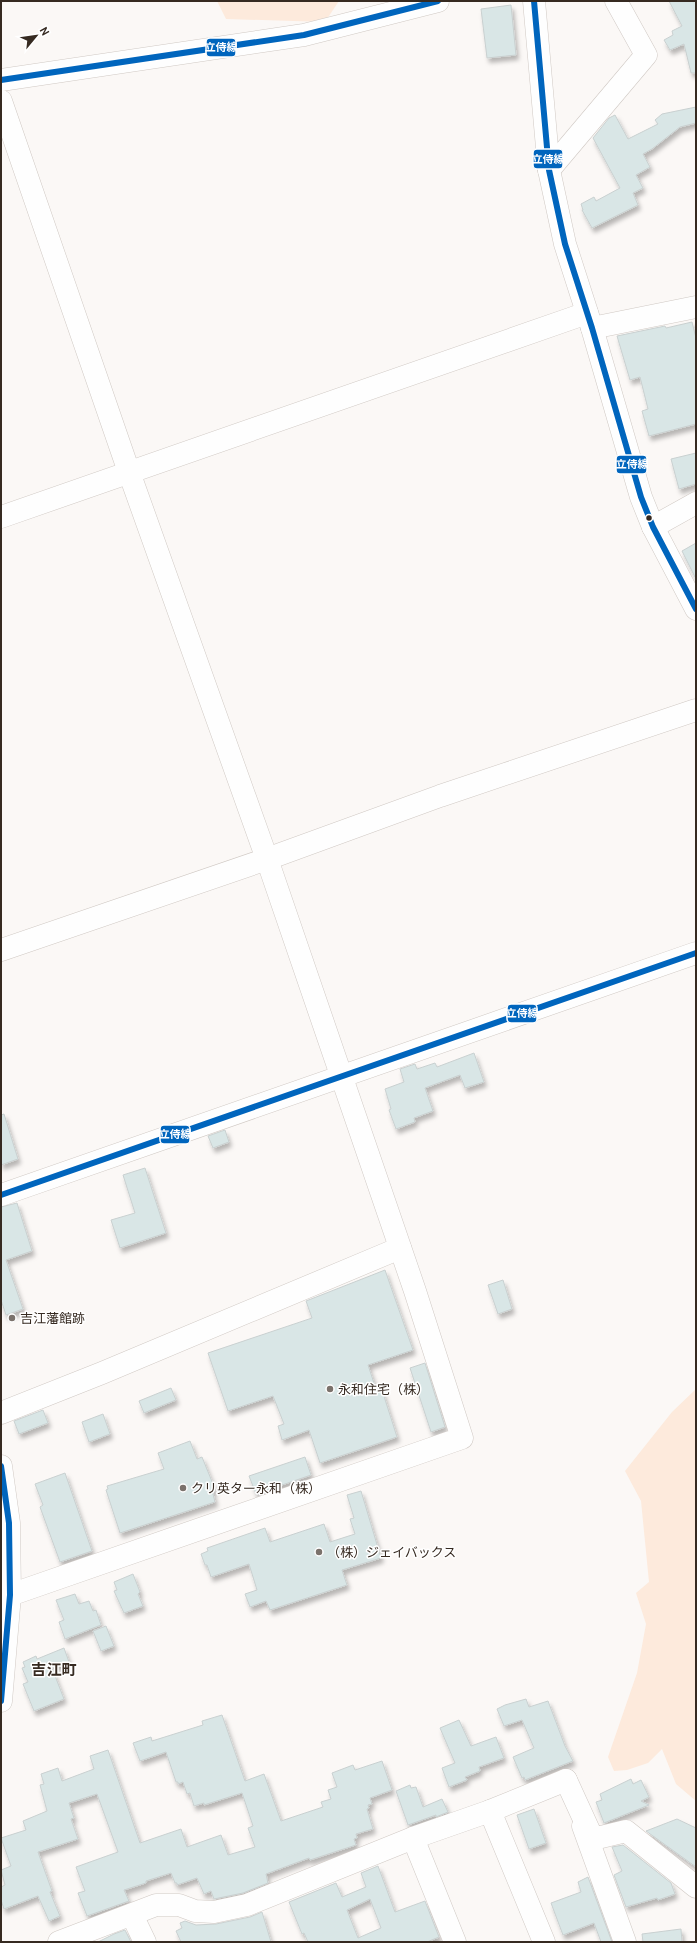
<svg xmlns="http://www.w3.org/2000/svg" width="697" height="1943" font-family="Cabin,'Noto Sans JP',sans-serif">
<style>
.green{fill:#fdeadc}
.building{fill:#d9e6e6;stroke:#c9d0d0;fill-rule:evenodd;filter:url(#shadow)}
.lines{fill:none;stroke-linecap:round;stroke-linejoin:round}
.minor-casing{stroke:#d0c9c4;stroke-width:23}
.major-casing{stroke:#d0c9c4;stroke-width:23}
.minor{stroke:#fefefe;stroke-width:22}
.major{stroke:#fefefe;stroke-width:22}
.bus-1-casing{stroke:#fff;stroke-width:9}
.bus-1{stroke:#0065bd;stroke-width:6}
.bus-dot{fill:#362a21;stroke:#fff;stroke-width:1.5}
.poi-dot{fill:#7b726c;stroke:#fff;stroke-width:1.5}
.labels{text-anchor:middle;stroke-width:3;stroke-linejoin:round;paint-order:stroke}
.poi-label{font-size:13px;fill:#362a21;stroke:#fff;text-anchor:start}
.quarter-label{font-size:15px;font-weight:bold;fill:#362a21;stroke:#fff}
.line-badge{stroke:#fff;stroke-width:1.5}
.badge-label{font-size:11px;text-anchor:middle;font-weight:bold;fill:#fff}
</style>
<defs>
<filter id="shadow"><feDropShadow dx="2.5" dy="4.5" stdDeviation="2" flood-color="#0004"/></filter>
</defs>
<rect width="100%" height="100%" fill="#fbf8f6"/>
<g class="green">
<path d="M217 1H339L325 22 226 19Z"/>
<path d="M696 1389V1801L676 1784 662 1749 648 1763 627 1770 614 1771 608 1757 637 1673 646 1624 636 1593 649 1582 641 1501 625 1471 672 1412Z"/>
</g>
<g class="building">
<path d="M669 1H696V73H691L684 44 670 50 664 40 673 35 672 31 682 26Z"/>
<path d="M511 5 516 55 487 58 481 9Z"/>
<path d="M696 107V123L680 127 652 149 643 154 650 167 636 175 643 188 633 193 638 205 592 228 582 210H583L581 204 594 197 596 201 620 188 593 138 609 118 615 115 628 139 658 124 655 120 662 114Z"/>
<path d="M692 322 696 338V424L649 436 642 411 648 409 640 377 630 380 617 336 665 326 666 328Z"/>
<path d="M696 453V484L679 489 671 459Z"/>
<path d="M696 543V579L682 551Z"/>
<path d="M474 1053 484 1082 465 1088 460 1075 425 1088 433 1111 414 1118 415 1122 396 1129 389 1110 391 1109 385 1089 404 1082 400 1069 415 1064 417 1069 435 1063 437 1067Z"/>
<path d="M4 1114 18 1159 1 1165V1115Z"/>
<path d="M225 1130 229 1142 213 1148 208 1136Z"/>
<path d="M145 1168 166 1233 120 1248 111 1220 135 1213 123 1175Z"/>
<path d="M17 1203 32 1251 6 1260 23 1309 6 1315 1 1300V1207Z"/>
<path d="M385 1270 413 1350 368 1365 377 1392 382 1390 397 1437 320 1463 309 1430 282 1440 278 1426 284 1424 273 1396 228 1411 208 1353 312 1318 306 1301Z"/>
<path d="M503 1280 512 1309 498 1314 488 1285Z"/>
<path d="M425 1363 445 1427 431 1432 410 1368Z"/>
<path d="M171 1388 176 1400 144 1413 139 1401Z"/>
<path d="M43 1410 48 1423 19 1434 14 1421Z"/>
<path d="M103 1414 110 1434 89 1442 82 1422Z"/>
<path d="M190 1441 197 1459 202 1457 215 1489 212 1490 215 1502 120 1533 106 1490 108 1489 107 1486 164 1469 158 1453Z"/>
<path d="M305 1457 311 1475 256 1494 249 1476Z"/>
<path d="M65 1473 92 1551 60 1562 40 1507 43 1505 35 1484Z"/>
<path d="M361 1491 381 1558 342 1570 347 1585 270 1610 266 1601 250 1607 245 1594 257 1590 249 1564 211 1577 207 1565H205L201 1554 208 1551 207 1548 265 1528 270 1542 324 1524 330 1542 355 1534 350 1519 354 1518 347 1495Z"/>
<path d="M133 1574 140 1592 138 1594 143 1606 124 1613 114 1591 117 1590 114 1582Z"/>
<path d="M75 1594 79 1604 89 1601 93 1611 96 1610 101 1625 65 1639 59 1622 64 1620 56 1600Z"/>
<path d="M106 1626 114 1646 101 1651 93 1631Z"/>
<path d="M64 1648 69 1662 52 1668 64 1699 34 1711 23 1684 28 1682 22 1668 25 1667 23 1662 36 1656 37 1659Z"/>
<path d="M526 1699 529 1707 548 1701 565 1746 573 1761 525 1780 524 1777 522 1778 513 1757 534 1748 522 1720 504 1726 497 1709 505 1705Z"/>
<path d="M222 1715 245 1781 264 1774 281 1821 323 1807 321 1802 331 1799 328 1790 337 1787 332 1773 353 1765 355 1770 382 1761 392 1790 370 1798 372 1804 368 1805 369 1808 367 1809 373 1829 356 1834 357 1838 354 1839 356 1845 310 1860 309 1858 266 1874 268 1883 243 1893 214 1899 211 1891 204 1894 197 1878 177 1885V1883H175L171 1873 146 1881V1883L124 1890 129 1901 87 1916 78 1893 85 1891 76 1867 118 1852 97 1794 69 1803 74 1818 71 1819 78 1839 38 1852 52 1891 50 1892 60 1916 49 1921 38 1896 4 1909 1 1900V1887L5 1885 1 1870 11 1866 1 1838 26 1830 23 1821 47 1811 40 1785 44 1784 41 1774 58 1768 62 1781 94 1769 90 1756 108 1750 140 1843 181 1829 187 1847 221 1835 228 1855 255 1847 248 1828 253 1826 242 1793 204 1805V1803L194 1806 190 1793 187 1794 183 1782 178 1784V1782H176L166 1752 140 1761 133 1743 151 1737 152 1741 203 1725 202 1721Z"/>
<path d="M459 1720 471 1746 496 1737 504 1758 479 1767 480 1771 465 1777 467 1780 449 1787 442 1768 455 1763 440 1728Z"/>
<path d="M631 1779 633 1784 641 1780 649 1797 641 1801 649 1805 604 1823 596 1802 602 1800 600 1794Z"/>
<path d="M410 1785 411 1788 416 1787 423 1807 442 1799 448 1812 436 1817V1815L408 1825 396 1791Z"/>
<path d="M534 1809 546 1843 529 1849 517 1815Z"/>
<path d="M677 1819 696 1828V1867L646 1831Z"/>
<path d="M623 1845 671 1883 675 1894 658 1900 657 1898 626 1907 614 1875 622 1871 612 1847Z"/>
<path d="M378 1866 395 1912 425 1901 439 1937 427 1942H308L304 1933 302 1934 289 1902 336 1883 342 1897 366 1887 361 1873ZM370 1899 381 1928 358 1938 347 1910Z"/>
<path d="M588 1877 612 1942H601L594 1923 563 1935 551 1903 581 1892 578 1882Z"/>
<path d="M262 1912 271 1942H181L176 1931 182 1928 180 1923 185 1921 196 1925 216 1924 250 1917Z"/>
<path d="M681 1929 682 1942H643L642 1934Z"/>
<path d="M125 1930 131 1942H98L114 1934Z"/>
</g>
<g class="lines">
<defs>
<g id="minor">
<path d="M534 1 549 170 565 244 592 328 641 497 653 527 696 609"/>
<path d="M1 80 304 35 438 1"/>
<path d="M1 101 129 472 267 859 415 1291 462 1438 10 1595"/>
<path d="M549 170 646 55 616 1"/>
<path d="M592 328 696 307"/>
<path d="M1 517 587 313"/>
<path d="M653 527 696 503"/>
<path d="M1 950 267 859 440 796 696 710"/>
<path d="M1 1195 696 953"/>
<path d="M1 1413 102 1373 400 1248"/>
<path d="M566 1780 593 1839 626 1831 696 1887"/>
<path d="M490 1811 544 1942"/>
<path d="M583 1826 625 1942"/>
<path d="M413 1838 455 1942"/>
<path d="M132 1915 145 1942"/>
<path d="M59 1942 156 1905H179L195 1911 214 1912 247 1905 413 1838 490 1811 566 1780"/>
</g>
<path id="major" d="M1 1466 9 1523 10 1595 1 1701"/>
</defs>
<use href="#minor" class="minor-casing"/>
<use href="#major" class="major-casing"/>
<use href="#minor" class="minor"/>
<use href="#major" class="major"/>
<defs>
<g id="bus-1">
<path d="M534 1 549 170 565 244 592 328 641 497 653 527 696 609"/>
<path d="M1 80 304 35 438 1"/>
<path d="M1 1195 696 953"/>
<path d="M1 1466 9 1523 10 1595 1 1701"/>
</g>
</defs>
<use href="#bus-1" class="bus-1-casing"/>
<use href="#bus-1" class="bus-1"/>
</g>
<circle class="bus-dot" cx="649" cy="518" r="3.5"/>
<g class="poi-dot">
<circle cx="12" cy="1318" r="4"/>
<circle cx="330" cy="1389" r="4"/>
<circle cx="183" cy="1488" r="4"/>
<circle cx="319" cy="1552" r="4"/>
</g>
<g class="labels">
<g class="poi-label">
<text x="20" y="1323">吉江藩館跡</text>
<text x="338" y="1394">永和住宅（株）</text>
<text x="191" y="1493">クリ英ター永和（株）</text>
<text x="327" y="1557">（株）ジェイバックス</text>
</g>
<g class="quarter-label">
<text x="54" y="1675">吉江町</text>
</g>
</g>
<g class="line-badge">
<rect x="206" y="38" width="30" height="19" rx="4" fill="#0065bd"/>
<rect x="533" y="149" width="30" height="20" rx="4" fill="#0065bd"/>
<rect x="616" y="455" width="31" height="19" rx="4" fill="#0065bd"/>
<rect x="507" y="1004" width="30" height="19" rx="4" fill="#0065bd"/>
<rect x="160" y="1125" width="30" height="19" rx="4" fill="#0065bd"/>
</g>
<g class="badge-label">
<text x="221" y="51">立侍線</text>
<text x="548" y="163">立侍線</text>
<text x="632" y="468">立侍線</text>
<text x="522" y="1017">立侍線</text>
<text x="175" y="1138">立侍線</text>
</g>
<rect width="697" height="1943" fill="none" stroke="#362a21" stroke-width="4"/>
<g transform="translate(36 36) rotate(61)" stroke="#ffffff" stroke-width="3" paint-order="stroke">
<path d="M0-3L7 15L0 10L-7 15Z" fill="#362a21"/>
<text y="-6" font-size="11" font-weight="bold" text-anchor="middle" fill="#362a21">N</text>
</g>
</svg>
